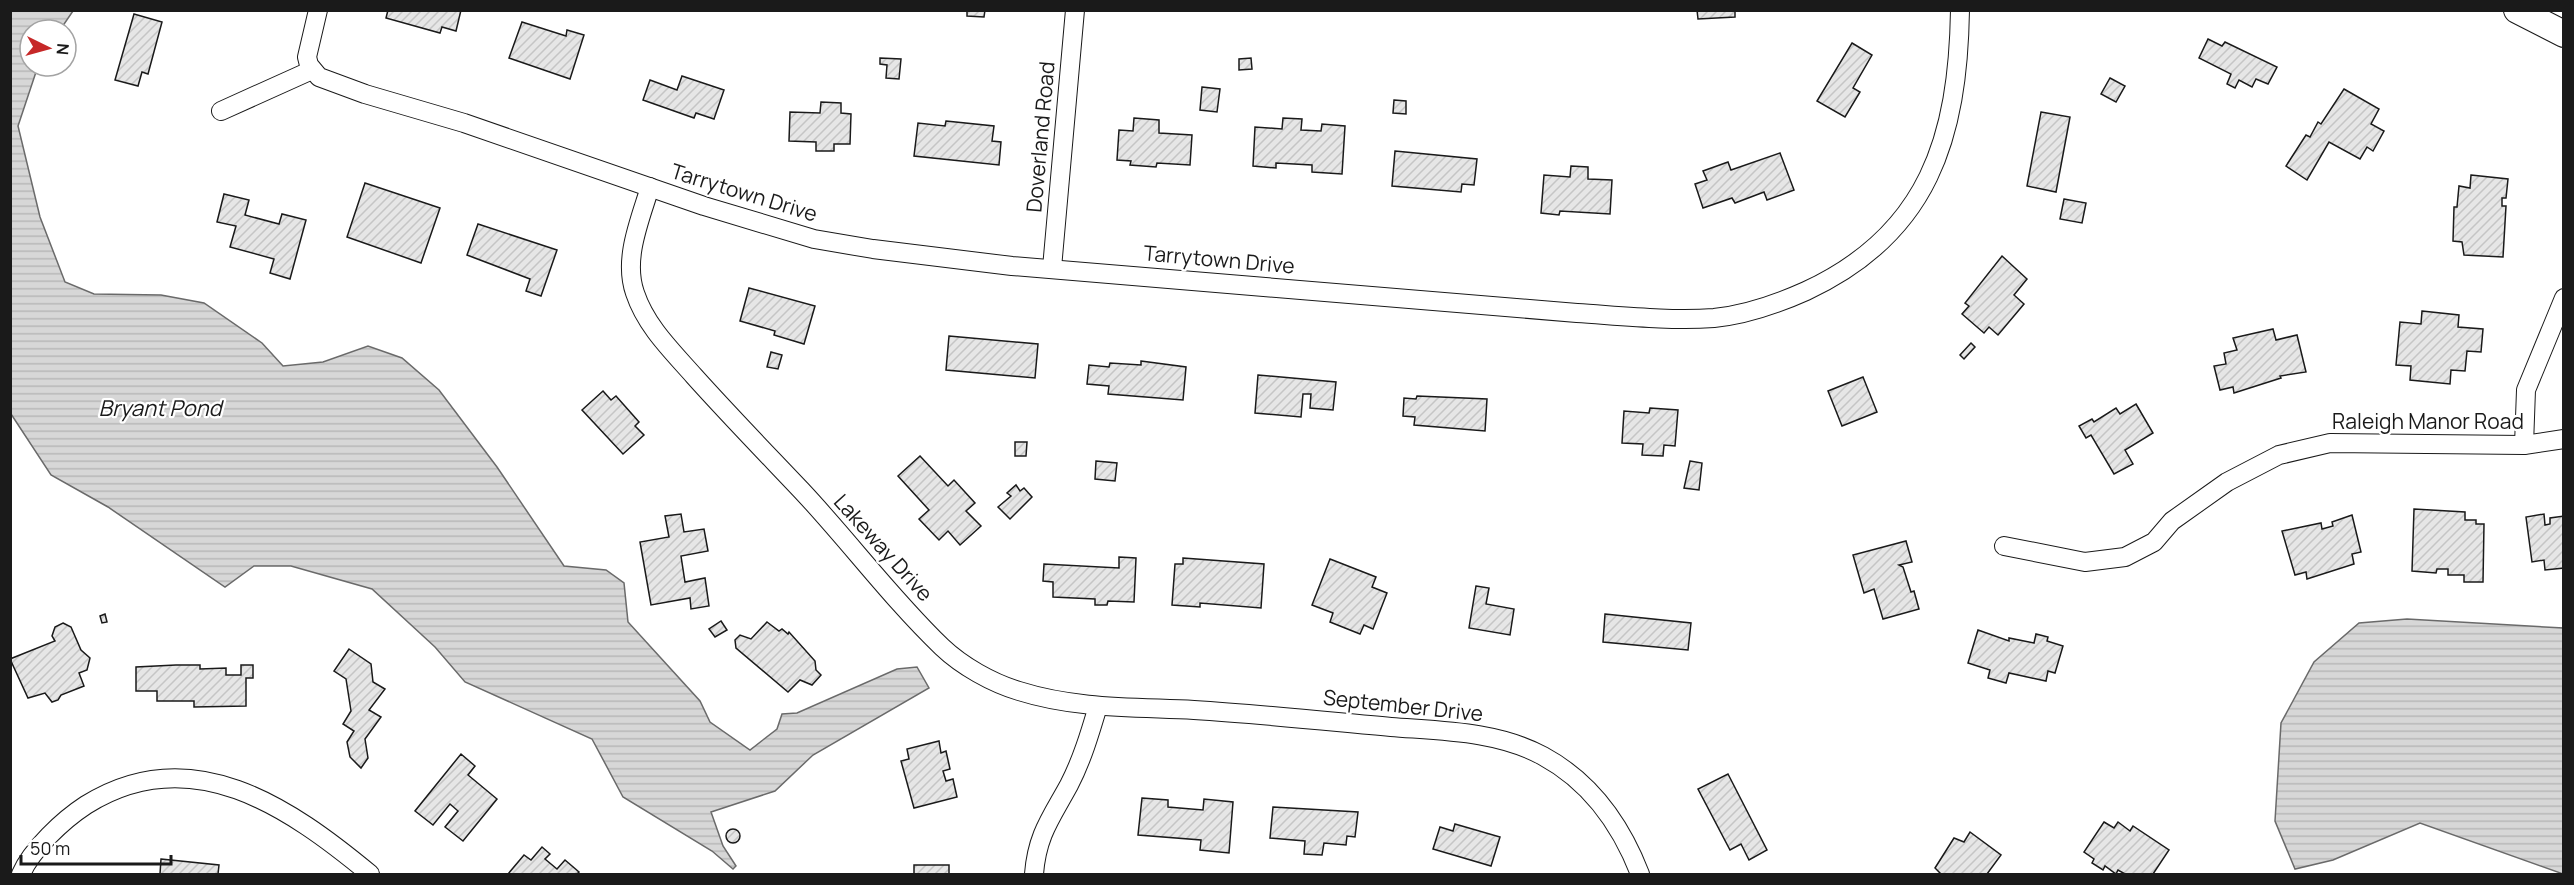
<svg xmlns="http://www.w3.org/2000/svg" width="2574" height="885" font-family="Manrope,sans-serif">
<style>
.water{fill:url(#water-rules);stroke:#6a6a6a;stroke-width:1.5}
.building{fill:url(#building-hatch);stroke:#1a1a1a;stroke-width:1.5}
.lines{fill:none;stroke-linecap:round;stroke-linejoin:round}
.street-casing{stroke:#1a1a1a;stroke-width:20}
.secondary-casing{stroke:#1a1a1a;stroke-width:28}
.street{stroke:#fff;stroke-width:18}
.secondary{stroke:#fff;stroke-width:26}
.labels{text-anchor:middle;stroke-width:4.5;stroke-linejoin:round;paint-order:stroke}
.street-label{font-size:21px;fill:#1a1a1a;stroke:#fff}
.water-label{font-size:22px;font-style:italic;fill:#1a1a1a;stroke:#fff}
</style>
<defs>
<pattern id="water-rules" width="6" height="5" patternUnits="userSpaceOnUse" patternTransform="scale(1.5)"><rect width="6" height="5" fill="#d7d7d7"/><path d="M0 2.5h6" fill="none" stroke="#b8b8b8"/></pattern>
<pattern id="building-hatch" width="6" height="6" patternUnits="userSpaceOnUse" patternTransform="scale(1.5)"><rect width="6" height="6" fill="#e6e6e6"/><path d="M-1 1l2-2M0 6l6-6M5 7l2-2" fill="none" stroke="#c5c5c5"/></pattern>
</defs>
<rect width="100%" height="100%" fill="#fff"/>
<g class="water">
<path d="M10 11H73L60 30H30V66H38L18 126 40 217 65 282 94 294 161 295 204 303 262 343 283 366 323 362 368 346 402 358 439 390 497 467 564 566 606 570 624 583 628 622 700 701 710 722 750 750 777 729 782 714 797 713 897 669 917 667 929 688 813 755 775 791 711 812 723 846 736 866 733 869 712 851 623 797 592 739 465 682 435 647 372 589 291 566H254L225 587 108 507 51 475 11 414Z"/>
<path d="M2407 619 2563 628V874L2420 823 2333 860 2295 869 2275 821 2281 723 2314 662 2359 623Z"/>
</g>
<g class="building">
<path d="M388 10H461L456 31 442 27 440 33 386 18Z"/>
<path d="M967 10H985L984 17 967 16Z"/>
<path d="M1697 10H1735V17L1698 19Z"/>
<path d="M134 14 162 22 148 74 142 72 138 86 115 80Z"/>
<path d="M522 22 566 36 567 30 584 35 570 79 509 58Z"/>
<path d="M2208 39 2222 46 2225 42 2277 67 2268 84 2256 79 2252 87 2239 80 2235 88 2227 84 2231 74 2199 58Z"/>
<path d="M1852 43 1872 55 1853 88 1860 92 1845 117 1817 101Z"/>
<path d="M880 58 901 59 899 79 886 78 887 65 880 64Z"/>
<path d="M1251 58 1252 69 1239 70V59Z"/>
<path d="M682 76 724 90 714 119 696 113 694 118 643 100 650 80 677 90Z"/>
<path d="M2110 78 2125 86 2116 102 2101 94Z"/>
<path d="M1202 87 1220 89 1217 112 1200 110Z"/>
<path d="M2344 89 2379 109 2371 124 2384 131 2373 151 2367 147 2360 159 2329 142 2307 180 2286 166 2306 135 2310 137 2318 122 2321 124Z"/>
<path d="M1394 100 1406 101V114L1393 113Z"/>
<path d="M821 102 841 103V113L851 114 850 144H834V151H816V142L789 141 790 112 820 113Z"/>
<path d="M2041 112 2070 117 2056 192 2027 186Z"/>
<path d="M1134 118 1159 120V133L1192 135 1190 165 1157 163 1156 167 1130 165 1131 161 1117 160 1119 130 1133 131Z"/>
<path d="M1283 118 1302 119 1301 130 1321 131 1322 124 1345 126 1342 174 1312 172V165L1276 163V168L1253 166 1255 127 1282 129Z"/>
<path d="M946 121 994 126 992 141 1001 142 999 165 914 156 918 123 945 126Z"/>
<path d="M1395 151 1477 159 1474 185 1462 184 1461 192 1392 186Z"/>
<path d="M1780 153 1794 190 1767 200 1764 192 1735 203 1732 198 1703 208 1695 184 1707 180 1703 171 1728 162 1731 170Z"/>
<path d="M1571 166 1588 167V179L1612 180 1610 214 1560 211 1559 215 1541 213 1544 175 1570 177Z"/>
<path d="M2471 175 2508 179 2506 198H2502V206H2506L2503 257 2464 255 2462 242 2453 241 2454 207H2457L2459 186 2470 188Z"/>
<path d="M365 183 440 208 421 263 347 237Z"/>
<path d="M224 194 249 200 245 215 279 224 282 214 306 220 290 279 270 273 274 259 230 247 236 226 217 222Z"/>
<path d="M2064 199 2086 203 2082 223 2060 219Z"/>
<path d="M478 224 557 250 541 296 526 291 530 279 467 255Z"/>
<path d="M2002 256 2027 279 2014 295 2024 304 1998 335 1989 327 1984 333 1962 314 1969 306 1965 303Z"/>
<path d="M749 288 815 306 804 344 774 335 775 331 740 321Z"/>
<path d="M2422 311 2459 315 2458 327 2483 329 2481 352 2467 351 2465 371 2451 370 2450 384 2410 380 2411 366 2396 365 2400 322 2421 324Z"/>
<path d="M2273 329 2276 340 2297 335 2306 372 2280 376 2281 378 2234 393 2233 387 2220 390 2214 366 2226 364 2224 353 2237 350 2233 338Z"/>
<path d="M949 336 1038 344 1035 378 946 370Z"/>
<path d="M1971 343 1975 347 1964 359 1960 355Z"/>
<path d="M771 352 782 355 778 369 767 367Z"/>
<path d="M1141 361 1186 367 1183 400 1108 394 1109 386 1087 384 1089 365 1109 367 1110 363 1141 365Z"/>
<path d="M1258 375 1336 382 1333 410 1310 408 1311 394H1303L1301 417 1255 413Z"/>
<path d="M1863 377 1877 412 1842 426 1828 391Z"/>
<path d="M603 391 611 400 616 396 639 422 635 426 644 435 623 454 582 410Z"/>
<path d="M1417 396 1487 399 1485 431 1414 425 1415 417 1403 416 1404 398 1416 399Z"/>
<path d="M2136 404 2153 433 2125 450 2133 464 2114 474 2091 435 2086 438 2079 426 2092 419 2094 422 2116 408 2120 414Z"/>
<path d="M1650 408 1678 410 1675 446 1664 445 1663 456 1642 455 1643 444 1622 443 1624 411 1649 413Z"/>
<path d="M1015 442H1027L1026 456H1015Z"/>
<path d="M920 456 948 486 954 480 975 503 966 511 981 526 960 545 948 531 939 540 919 519 929 510 898 476Z"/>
<path d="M1096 461 1117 463 1115 481 1095 479Z"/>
<path d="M1690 461 1702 463 1699 490 1684 488Z"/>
<path d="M1016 485 1020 491 1024 488 1032 497 1010 519 998 507 1011 496 1007 493Z"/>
<path d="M2414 509 2465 512V520H2476V524H2484L2483 582H2464V575H2448V569H2437L2436 573 2412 571Z"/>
<path d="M681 514 684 532 704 529 708 551 681 556 685 582 705 578 709 606 691 609 690 598 651 605 640 542 669 537 665 516Z"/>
<path d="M2544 514 2545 525 2550 524V518L2564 516V568L2545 570 2544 560 2532 562 2526 517Z"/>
<path d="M2352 515 2361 552 2352 554 2354 564 2307 579 2306 572 2295 575 2282 531 2321 523 2322 529 2333 526 2332 522Z"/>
<path d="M1906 541 1912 562 1899 565 1903 567 1911 592 1914 591 1919 609 1883 619 1874 589 1864 593 1853 555Z"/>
<path d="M1119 557 1136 558 1134 602 1108 601 1107 605H1095V599L1053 597V582L1043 581 1044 564 1119 568Z"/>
<path d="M1183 558 1264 564 1261 608 1200 603V607L1172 605 1175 564H1183Z"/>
<path d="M1330 559 1376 577 1372 587 1387 593 1373 629 1364 625 1360 634 1330 622 1333 613 1312 605Z"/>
<path d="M1476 586 1489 588 1486 604 1514 609 1510 635 1469 628Z"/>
<path d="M105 614 107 622 102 623 100 616Z"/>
<path d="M1605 614 1691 623 1688 650 1603 642Z"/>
<path d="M721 621 727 630 715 637 709 629Z"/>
<path d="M767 622 779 631 782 629 788 634 789 632 815 661 816 670 821 675 812 685 800 680 788 692 736 648 735 640 740 635 751 639Z"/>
<path d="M63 623 71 627 81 650 90 658 87 670 79 673 84 686 61 695 58 700 52 702 45 693 28 698 10 659 55 641 52 636 55 627Z"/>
<path d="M1978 630 2009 641V638L2034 643 2036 634 2048 637 2047 641 2063 646 2055 673 2048 671 2046 681 2009 673 2006 683 1988 678 1990 670 1968 663Z"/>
<path d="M349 649 371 664 373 682 385 689 369 710 381 717 365 739 368 758 361 768 350 757 347 742 354 731 343 724 351 711 346 679 334 671Z"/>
<path d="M176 665H200V669L226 668V675H241V665H253V678H246V706L194 707V701H157V691H136V667Z"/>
<path d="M939 741 941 753 946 751 950 769 943 771 946 781 953 779 957 797 914 808 901 761 909 759 907 749Z"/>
<path d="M461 754 475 766 468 775 497 799 463 841 445 827 458 811 450 804 433 825 415 811Z"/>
<path d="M1728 774 1767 850 1749 860 1741 844 1730 850 1698 789Z"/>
<path d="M1142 798 1168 800V807L1203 810 1204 799 1233 802 1229 853 1200 850 1201 840 1138 835Z"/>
<path d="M1273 807 1358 812 1355 837 1347 836 1346 845 1324 843 1322 855 1304 854 1305 841 1270 838Z"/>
<path d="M2104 822 2114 828 2118 822 2130 831 2133 826 2169 850 2153 874H2125L2118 870 2116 874 2105 866 2103 870 2092 863 2094 859 2084 852Z"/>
<path d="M1455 824 1500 837 1491 866 1433 849 1440 827 1453 831Z"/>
<circle cx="733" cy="836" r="7"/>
<path d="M1970 832 2001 855 1987 874H1941L1935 868 1954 838 1964 842Z"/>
<path d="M542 847 550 854 545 859 557 869 565 860 579 872 577 874H508L524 855 531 860Z"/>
<path d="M161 859 219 865 218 874H160Z"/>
<rect x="914" y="865" width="35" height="9"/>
</g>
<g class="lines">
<defs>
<g id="street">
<path d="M318 10 307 57 309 65 319 77 365 94 464 123 704 206 814 239 873 249 1012 266 1577 313C1623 316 1669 321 1714 318 1746 315 1777 304 1806 291 1929 234 1958 137 1960 10"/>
<path d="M221 111 312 70"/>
<path d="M650 187C640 220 623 259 635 293 646 326 671 350 694 376 729 415 765 452 801 490 849 541 891 598 942 647 962 666 992 683 1019 691 1076 709 1134 707 1194 710 1259 714 1325 721 1391 727 1441 731 1497 731 1543 756 1591 782 1621 825 1640 874"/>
<path d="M1052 268 1075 10"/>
<path d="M2524 445 2526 390 2564 298"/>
<path d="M2004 546 2085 562 2125 557 2154 542 2172 521 2227 482 2279 455 2330 443 2524 445 2564 439"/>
<path d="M21 874C32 849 63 820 86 805 191 739 289 807 370 874"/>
<path d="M1034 874C1037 835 1051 818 1069 785 1082 760 1090 733 1098 706"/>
</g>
<path id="secondary" d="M2517 10 2564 34"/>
</defs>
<use href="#street" class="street-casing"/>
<use href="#secondary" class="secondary-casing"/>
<use href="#street" class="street"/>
<use href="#secondary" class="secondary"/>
</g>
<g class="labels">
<g class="street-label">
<text transform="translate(1041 137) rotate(-85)" y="7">Doverland Road</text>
<text transform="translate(744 193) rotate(17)" y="7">Tarrytown Drive</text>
<text transform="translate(1219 260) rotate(5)" y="7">Tarrytown Drive</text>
<text x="2428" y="429">Raleigh Manor Road</text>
<text transform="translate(883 548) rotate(48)" y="7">Lakeway Drive</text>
<text transform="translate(1403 706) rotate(6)" y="7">September Drive</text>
</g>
<g class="water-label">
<text x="160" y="416">Bryant Pond</text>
</g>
</g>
<rect width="2574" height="885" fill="none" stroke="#1a1a1a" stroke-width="24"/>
<g transform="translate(48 48) rotate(95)"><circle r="28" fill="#ffffff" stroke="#a3a3a3" stroke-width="1.5"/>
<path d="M0-4.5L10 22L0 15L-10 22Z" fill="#c62828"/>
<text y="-9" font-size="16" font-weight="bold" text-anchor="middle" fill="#1a1a1a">N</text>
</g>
<path d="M21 855v9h150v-9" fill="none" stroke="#1a1a1a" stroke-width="3"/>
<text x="30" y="855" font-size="18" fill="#1a1a1a" stroke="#ffffff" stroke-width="4.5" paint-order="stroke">50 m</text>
</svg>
